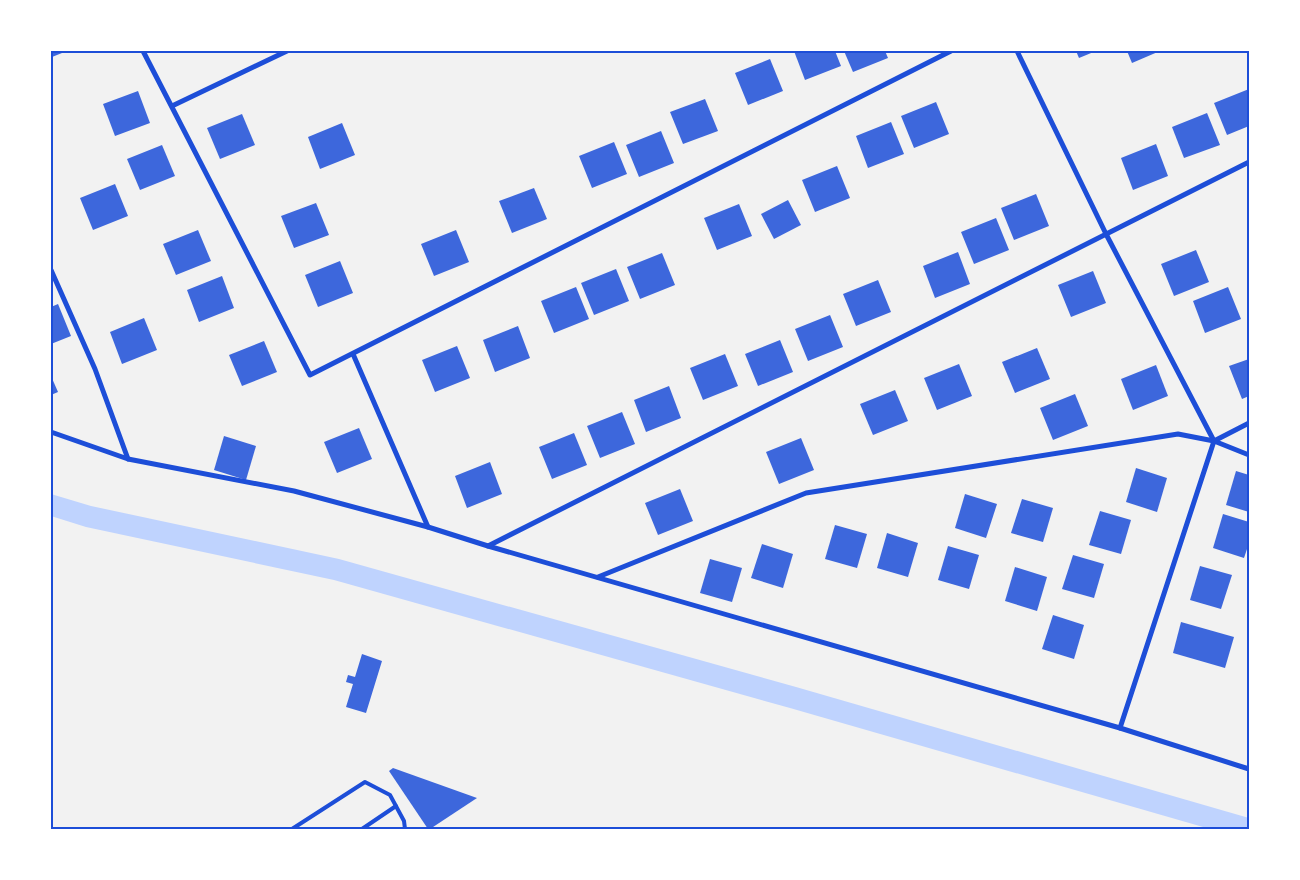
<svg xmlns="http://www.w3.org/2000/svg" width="1300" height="880" font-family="Ubuntu,sans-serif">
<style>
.water{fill:#bfd3fe}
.building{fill:#3d67dc}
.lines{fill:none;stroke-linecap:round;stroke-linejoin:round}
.service{stroke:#1d4ed8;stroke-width:4}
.minor{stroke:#1d4ed8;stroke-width:5}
.neatline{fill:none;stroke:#1d4ed8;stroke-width:2}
</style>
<rect width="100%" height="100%" fill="#f2f2f2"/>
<path class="water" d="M51 494 91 506 339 559 796 687 1249 818V829H1210L790 708 334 580 86 527 51 516Z"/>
<g class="building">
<path d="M51 51H67L52 57Z"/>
<path d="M794 51H835L841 66 805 80Z"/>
<path d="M844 51H885L888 58 853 72Z"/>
<path d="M1076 51H1096L1079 58Z"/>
<path d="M1127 51H1160L1132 63Z"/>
<path d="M770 59 783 91 748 105 735 73Z"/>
<path d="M1249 89V126L1227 135 1214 103Z"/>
<path d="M138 91 150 123 115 136 103 104Z"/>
<path d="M705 99 718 131 683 144 670 112Z"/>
<path d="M936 102 949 134 914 148 901 116Z"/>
<path d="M1207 113 1220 145 1184 158 1172 127Z"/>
<path d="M242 114 255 145 220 159 207 128Z"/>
<path d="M891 122 904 154 868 168 856 136Z"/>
<path d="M342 123 355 155 320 169 308 137Z"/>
<path d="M661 131 674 163 639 177 626 145Z"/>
<path d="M614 142 627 174 592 188 579 156Z"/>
<path d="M1156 144 1168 176 1133 190 1121 158Z"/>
<path d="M162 145 175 176 140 190 127 159Z"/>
<path d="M837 166 850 198 815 212 802 180Z"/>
<path d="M115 184 128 216 93 230 80 198Z"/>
<path d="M534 188 547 219 512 233 499 201Z"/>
<path d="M1036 194 1049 226 1014 240 1001 208Z"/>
<path d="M788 200 801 225 774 239 761 214Z"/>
<path d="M316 203 329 235 294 248 281 216Z"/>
<path d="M739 204 752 236 717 250 704 218Z"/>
<path d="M996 218 1009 250 974 264 961 232Z"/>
<path d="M198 230 211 261 176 275 163 244Z"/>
<path d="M456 230 469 262 434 276 421 244Z"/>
<path d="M1196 250 1209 282 1174 296 1161 264Z"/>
<path d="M958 252 970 284 935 298 923 266Z"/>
<path d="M662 253 675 285 640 299 627 267Z"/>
<path d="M340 261 353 293 318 307 305 275Z"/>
<path d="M616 269 629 301 594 315 581 283Z"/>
<path d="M1093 271 1106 303 1071 317 1058 285Z"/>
<path d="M222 276 234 308 199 322 187 290Z"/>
<path d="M878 280 891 312 856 326 843 294Z"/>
<path d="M576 287 589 319 554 333 541 301Z"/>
<path d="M1228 287 1241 319 1205 333 1193 301Z"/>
<path d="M58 304 71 336 51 344V307Z"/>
<path d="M830 315 843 347 808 361 795 329Z"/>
<path d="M144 318 157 350 122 364 110 332Z"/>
<path d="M518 326 530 358 495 372 483 340Z"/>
<path d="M780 340 793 372 758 386 745 354Z"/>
<path d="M264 341 277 372 242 386 229 355Z"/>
<path d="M457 346 470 378 435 392 422 360Z"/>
<path d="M1037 348 1050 379 1015 393 1002 362Z"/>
<path d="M725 354 738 386 703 400 690 368Z"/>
<path d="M1249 359V396L1242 399 1229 366Z"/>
<path d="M959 364 972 396 937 410 924 378Z"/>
<path d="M1156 365 1168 396 1133 410 1121 379Z"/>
<path d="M51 376 58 392 51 395Z"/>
<path d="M669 386 681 418 646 432 634 400Z"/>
<path d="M895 390 908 421 873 435 860 404Z"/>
<path d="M1075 394 1088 426 1053 440 1040 408Z"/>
<path d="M622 412 635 444 600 458 587 426Z"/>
<path d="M359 428 372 459 337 473 324 442Z"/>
<path d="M574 433 587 465 552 479 539 447Z"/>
<path d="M224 436 256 446 246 480 214 470Z"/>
<path d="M801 438 814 470 779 484 766 452Z"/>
<path d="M490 462 502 494 467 508 455 476Z"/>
<path d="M1136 468 1167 478 1157 512 1126 502Z"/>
<path d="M1236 471 1249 475V512L1226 505Z"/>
<path d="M680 489 693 521 658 535 645 503Z"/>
<path d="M965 494 997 504 986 538 955 528Z"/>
<path d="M1022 499 1053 508 1043 542 1011 533Z"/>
<path d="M1100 511 1131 520 1121 554 1089 545Z"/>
<path d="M1223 514 1249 522V543L1244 558 1213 548Z"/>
<path d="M835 525 867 534 857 568 825 559Z"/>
<path d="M887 533 918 543 908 577 877 568Z"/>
<path d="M762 544 793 554 783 588 751 578Z"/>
<path d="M948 546 979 555 969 589 938 580Z"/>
<path d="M1073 555 1104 564 1094 598 1062 589Z"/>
<path d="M710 559 742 568 732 602 700 593Z"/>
<path d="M1200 566 1232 575 1221 609 1190 600Z"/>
<path d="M1015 567 1047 577 1037 611 1005 601Z"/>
<path d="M1053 615 1084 625 1074 659 1042 649Z"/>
<path d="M1181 622 1234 637 1225 668 1173 653Z"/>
<path d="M362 654 382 661 366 713 346 707 353 684 346 682 348 675 355 677Z"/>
<path d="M393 768 477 798 430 829H428L389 771Z"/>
</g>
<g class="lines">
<g class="service">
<path d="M292 829 365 782 390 795 404 821 405 829"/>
<path d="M362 829 396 806"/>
</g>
<g class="minor">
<path d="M143 51 310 375 951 51"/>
<path d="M1017 51 1106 234 1214 441"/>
<path d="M172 106 287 51"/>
<path d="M51 270 95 369 128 459"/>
<path d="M353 354 428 527"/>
<path d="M51 432 128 459 294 491 428 527 488 546 1120 728 1249 769"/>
<path d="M488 546 1249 162"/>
<path d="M598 577 806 493 1178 434 1214 441 1249 455"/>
<path d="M1120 728 1214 441 1249 423"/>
</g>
</g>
<rect width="1300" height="880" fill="none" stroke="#ffffff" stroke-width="105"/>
<rect x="52" y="52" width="1196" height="776" class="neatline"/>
</svg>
